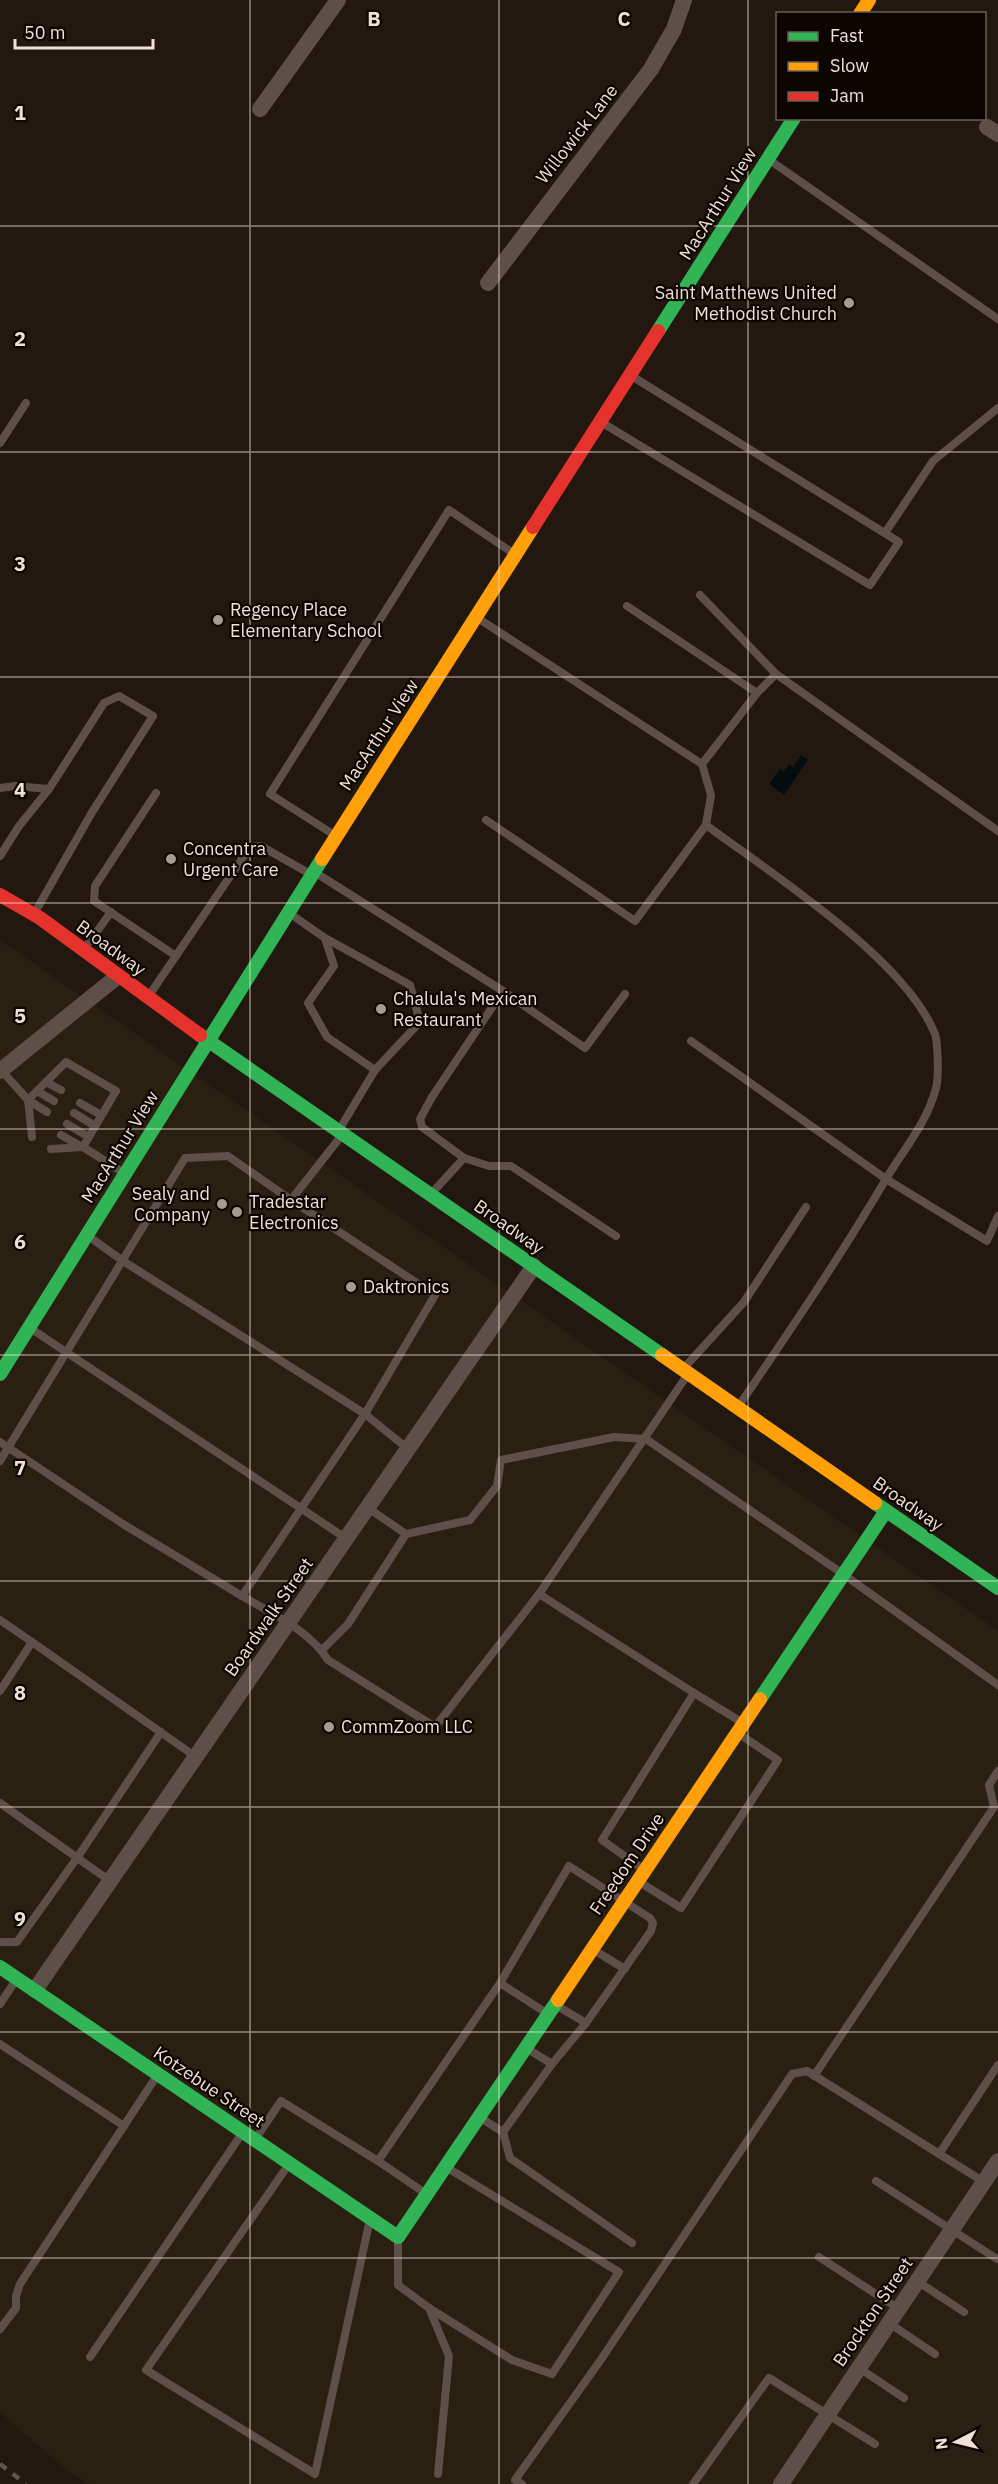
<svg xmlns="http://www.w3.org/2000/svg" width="998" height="2484" font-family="'IBM Plex Sans',sans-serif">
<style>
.industrial{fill:#2a2012}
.water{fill:#030d10}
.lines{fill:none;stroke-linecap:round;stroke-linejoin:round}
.lane{stroke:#5e4f4a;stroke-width:8}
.street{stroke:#5e4f4a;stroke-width:16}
.fast{stroke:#30b455;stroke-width:14}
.slow{stroke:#ff9f0a;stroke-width:14}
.jam{stroke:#e5322d;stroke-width:14}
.rail{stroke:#5f544f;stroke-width:4.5;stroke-dasharray:8 8;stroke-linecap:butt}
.grid{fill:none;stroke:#efe1d7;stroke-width:1.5;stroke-opacity:0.55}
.poi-dot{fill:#a79b91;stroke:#0c0502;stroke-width:2}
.labels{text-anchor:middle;stroke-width:4.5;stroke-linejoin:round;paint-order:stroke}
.street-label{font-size:18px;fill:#efe1d7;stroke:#0c0502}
.poi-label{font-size:18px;fill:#efe1d7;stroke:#0c0502;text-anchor:start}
.grid-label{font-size:20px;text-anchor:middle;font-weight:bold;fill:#efe1d7;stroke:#0c0502;stroke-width:4.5;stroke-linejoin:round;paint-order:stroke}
</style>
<rect width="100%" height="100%" fill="#22180f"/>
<path class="industrial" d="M0 940 998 1631V2484H89L63 2467 0 2412Z"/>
<path class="water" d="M801 755 808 760 784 795 769 784 780 769 784 771 789 764 793 767Z"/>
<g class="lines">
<g class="lane">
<path d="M768 159 998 319"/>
<path d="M601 422 870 585 899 542 630 375"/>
<path d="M0 443 26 403"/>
<path d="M885 533 933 461 998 408"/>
<path d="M700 595 776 674"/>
<path d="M627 606 757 693"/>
<path d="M476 617 702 764"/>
<path d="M0 788 15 786 49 789"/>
<path d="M156 793 95 886 94 901 176 956"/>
<path d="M486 820 635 921 706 825 711 795 702 764 757 693 776 674 998 831"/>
<path d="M706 825C772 874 905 959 935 1034 938 1043 939 1079 936 1088 927 1123 904 1149 886 1179 840 1257 789 1332 738 1407"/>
<path d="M336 836 270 794 449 510 516 555"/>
<path d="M0 856 19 826 49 789 104 703 119 696 153 716 91 814 34 914"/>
<path d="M316 873 503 991"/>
<path d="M289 913 325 938 334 966 308 1003 327 1037 375 1070 339 1130"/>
<path d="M325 938 410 985 420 1022 375 1070"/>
<path d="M85 948 111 912"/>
<path d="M148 997 250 847 261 846 312 875"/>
<path d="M691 1041 886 1179 987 1241 998 1216"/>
<path d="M1 1070 28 1100 66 1062 116 1091 83 1147 124 1173"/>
<path d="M46 1082 61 1090"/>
<path d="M37 1091 54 1101"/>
<path d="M28 1100 32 1137"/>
<path d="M28 1100 47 1112"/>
<path d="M80 1103 101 1115"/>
<path d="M74 1113 95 1126"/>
<path d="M67 1124 89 1137"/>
<path d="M61 1135 82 1147"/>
<path d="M51 1149 83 1147"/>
<path d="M464 1158 422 1127 420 1119 432 1097 503 991 585 1048 625 994"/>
<path d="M431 1194 464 1158 489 1166H511L616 1236"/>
<path d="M291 1200 435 1295 365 1414 242 1596C271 1613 310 1631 328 1660L435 1727 539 1594"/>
<path d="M87 1235 123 1261 365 1414 408 1449"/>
<path d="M30 1328 347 1539"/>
<path d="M684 1368 744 1302 806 1207"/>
<path d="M688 1374 539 1594 694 1693"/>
<path d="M0 1442 123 1524 242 1596"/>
<path d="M0 1461 185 1158 228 1156 291 1200 342 1135"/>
<path d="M406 1534 470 1520 497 1486 501 1460 614 1437 646 1439 843 1574 998 1685"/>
<path d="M0 1620 32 1642 0 1691"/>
<path d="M32 1642 196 1757"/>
<path d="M322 1650 348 1624 406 1534 368 1508"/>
<path d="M0 1803 110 1881"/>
<path d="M644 1870 602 1840 694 1693 743 1723"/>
<path d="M638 1881 681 1908 778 1760 739 1734"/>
<path d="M0 1942H17L77 1858 161 1732"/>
<path d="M592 1949 625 1969"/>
<path d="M500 1983 569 1866 650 1918 653 1923 651 1931 586 2023 554 2004"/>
<path d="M0 2004 16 1980"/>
<path d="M0 2044 124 2126"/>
<path d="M552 2064 586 2023"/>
<path d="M814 2076 994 1807 989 1785 998 1771"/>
<path d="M479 2117 503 2132 552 2064 526 2048"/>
<path d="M503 2132 510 2158 632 2243"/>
<path d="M256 2138 281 2101 378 2161 500 1983 548 2014"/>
<path d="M939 2154 998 2065"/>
<path d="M378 2161 425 2193"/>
<path d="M289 2164 146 2370 315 2474 370 2219"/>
<path d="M876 2181 997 2259"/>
<path d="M398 2239V2285L429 2308 449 2356 438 2474"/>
<path d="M819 2257 899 2309"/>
<path d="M917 2281 964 2312"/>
<path d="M429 2308 512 2360 552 2374 619 2272 446 2167"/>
<path d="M889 2323 935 2354"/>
<path d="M0 2329 16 2308V2296L20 2284 158 2074"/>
<path d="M90 2357 243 2132"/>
<path d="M859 2368 904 2398"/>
<path d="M522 2484 515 2480 600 2361 792 2074 807 2071 984 2182"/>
<path d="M693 2484 769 2378 875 2444"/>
</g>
<g class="street">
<path d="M260 109 338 0"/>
<path d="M987 127 998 134"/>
<path d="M488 283 651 69 674 29 684 0"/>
<path d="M0 1071 118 976"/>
<path d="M35 1990 534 1266"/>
<path d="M781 2484 998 2161"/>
</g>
<g class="fast">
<path d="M658 331 794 118"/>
<path d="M200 1035 662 1355"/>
<path d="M0 1374 322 859"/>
<path d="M875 1503 998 1588"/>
<path d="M760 1699 886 1511"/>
<path d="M0 1967 398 2237 558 2000"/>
</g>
<g class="slow">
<path d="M860 14 869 0"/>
<path d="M322 859 533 527"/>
<path d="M662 1355 875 1503"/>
<path d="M558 2000 760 1699"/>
</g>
<g class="jam">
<path d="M533 527 658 331"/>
<path d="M0 895 40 918 200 1035"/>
</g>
<path class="rail" d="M0 2464 26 2484"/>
</g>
<path class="grid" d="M250 0V2484M499 0V2484M748 0V2484M0 226H998M0 452H998M0 677H998M0 903H998M0 1129H998M0 1355H998M0 1581H998M0 1807H998M0 2032H998M0 2258H998"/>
<g class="poi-dot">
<circle cx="849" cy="303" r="6"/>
<circle cx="218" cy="620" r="6"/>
<circle cx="171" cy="859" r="6"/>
<circle cx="381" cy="1009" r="6"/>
<circle cx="222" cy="1204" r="6"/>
<circle cx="237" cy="1212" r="6"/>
<circle cx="351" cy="1287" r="6"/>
<circle cx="329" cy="1727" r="6"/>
</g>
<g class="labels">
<g class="street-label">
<text transform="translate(577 134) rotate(-52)" y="6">Willowick Lane</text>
<text transform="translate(718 204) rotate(-58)" y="6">MacArthur View</text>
<text transform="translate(379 735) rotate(-57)" y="6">MacArthur View</text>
<text transform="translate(111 948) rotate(36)" y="6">Broadway</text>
<text transform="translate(120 1147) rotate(-58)" y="6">MacArthur View</text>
<text transform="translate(509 1227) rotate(35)" y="6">Broadway</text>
<text transform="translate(908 1504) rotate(35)" y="6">Broadway</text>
<text transform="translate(269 1617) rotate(-55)" y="6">Boardwalk Street</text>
<text transform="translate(627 1864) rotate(-56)" y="6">Freedom Drive</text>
<text transform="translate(209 2087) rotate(34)" y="6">Kotzebue Street</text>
<text transform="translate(873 2312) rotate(-56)" y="6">Brockton Street</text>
</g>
<g class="poi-label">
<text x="837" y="299" text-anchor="end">Saint Matthews United<tspan x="837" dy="21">Methodist Church</tspan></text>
<text x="230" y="616">Regency Place<tspan x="230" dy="21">Elementary School</tspan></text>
<text x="183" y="855">Concentra<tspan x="183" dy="21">Urgent Care</tspan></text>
<text x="393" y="1005">Chalula's Mexican<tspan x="393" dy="21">Restaurant</tspan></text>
<text x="210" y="1200" text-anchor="end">Sealy and<tspan x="210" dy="21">Company</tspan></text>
<text x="249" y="1208">Tradestar<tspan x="249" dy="21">Electronics</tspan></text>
<text x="363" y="1293">Daktronics</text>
<text x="341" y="1733">CommZoom LLC</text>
</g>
</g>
<g class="grid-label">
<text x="374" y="26">B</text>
<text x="624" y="26">C</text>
<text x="20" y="120">1</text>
<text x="20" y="346">2</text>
<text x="20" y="571">3</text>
<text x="20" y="797">4</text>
<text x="20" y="1023">5</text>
<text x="20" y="1249">6</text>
<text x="20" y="1475">7</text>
<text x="20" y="1700">8</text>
<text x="20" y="1926">9</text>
</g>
<rect x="776" y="12" width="210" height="108" fill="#0c0502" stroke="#675d57" stroke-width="1.5"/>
<rect x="788" y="32" width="30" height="9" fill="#30b455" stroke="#675d57" stroke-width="1.5"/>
<text x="830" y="42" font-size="18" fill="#efe1d7">Fast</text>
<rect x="788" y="62" width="30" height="9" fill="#ff9f0a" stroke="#675d57" stroke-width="1.5"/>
<text x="830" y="72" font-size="18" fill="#efe1d7">Slow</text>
<rect x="788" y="92" width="30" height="9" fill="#e5322d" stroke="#675d57" stroke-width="1.5"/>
<text x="830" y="102" font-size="18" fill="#efe1d7">Jam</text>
<g transform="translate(956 2442) rotate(263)" stroke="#0c0502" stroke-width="4.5" paint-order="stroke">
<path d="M0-4.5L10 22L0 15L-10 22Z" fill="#efe1d7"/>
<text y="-9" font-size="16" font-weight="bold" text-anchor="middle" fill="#efe1d7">N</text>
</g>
<path d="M15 39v9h138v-9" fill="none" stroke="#efe1d7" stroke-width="3"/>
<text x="24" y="39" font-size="18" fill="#efe1d7" stroke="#0c0502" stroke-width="4.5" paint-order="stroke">50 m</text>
</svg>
